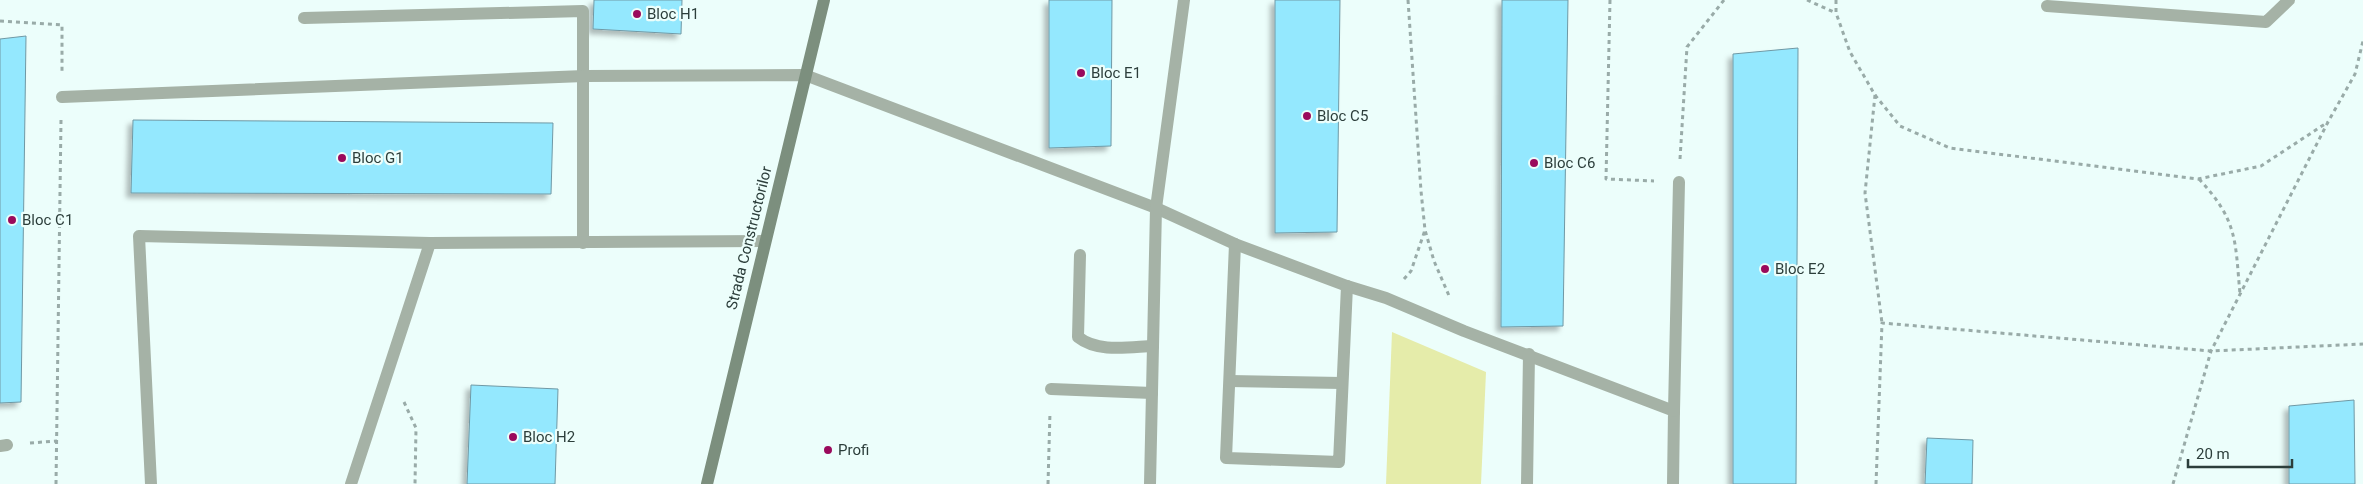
<svg xmlns="http://www.w3.org/2000/svg" width="2363" height="484" font-family="Roboto,sans-serif">
<style>
.green{fill:#e5ecaa}
.building{fill:#94e8fe;stroke:#7099a5;filter:url(#shadow)}
.lines{fill:none;stroke-linecap:round;stroke-linejoin:round}
.path{stroke:#99aba8;stroke-width:3;stroke-dasharray:4 4;stroke-linecap:butt}
.lane{stroke:#a5b2a6;stroke-width:12}
.secondary{stroke:#7c8f7e;stroke-width:12}
.poi-dot{fill:#9a0a5c;stroke:#ecfefb;stroke-width:2}
.labels{text-anchor:middle;stroke-width:4.5;stroke-linejoin:round;paint-order:stroke}
.poi-label{font-size:15px;fill:#2c3e3b;stroke:#ecfefb;text-anchor:start}
.street-label{font-size:15px;fill:#2c3e3b;stroke:#ecfefb}
</style>
<defs>
<filter id="shadow"><feDropShadow dx="-4.5" dy="4.5" stdDeviation="2.5" flood-color="#0004"/></filter>
</defs>
<rect width="100%" height="100%" fill="#ecfefb"/>
<path class="green" d="M1392 332 1486 372 1481 484H1386Z"/>
<g class="building">
<path d="M594 0H682L681 34 593 29Z"/>
<path d="M1049 0H1112L1111 146 1049 148Z"/>
<path d="M1275 0H1340L1337 232 1275 233Z"/>
<path d="M1502 0H1568L1563 326 1501 327Z"/>
<path d="M26 36 21 402 0 403V39Z"/>
<path d="M1798 48 1796 484H1733V54Z"/>
<path d="M133 120 553 123 551 194 131 193Z"/>
<path d="M471 385 558 389 555 484H467Z"/>
<path d="M2354 400 2355 484H2289V406Z"/>
<path d="M1927 438 1973 440 1972 484H1925Z"/>
</g>
<g class="lines">
<g class="path">
<path d="M1408 0 1421 191 1425 230 1434 261 1450 298"/>
<path d="M1610 0 1606 179 1654 181"/>
<path d="M1807 0 1836 13"/>
<path d="M1836 0V13L1850 52 1875 95 1865 193 1882 323"/>
<path d="M0 21 62 25V73"/>
<path d="M1875 95 1900 126 1950 148 2198 179 2261 166 2328 122"/>
<path d="M1680 159 1687 47 1724 0"/>
<path d="M2199 179C2238 221 2235 240 2240 294"/>
<path d="M1404 279 1411 271 1425 230"/>
<path d="M404 402 416 428 415 484"/>
<path d="M30 443 57 441"/>
<path d="M56 484 61 120"/>
<path d="M1048 484 1050 412"/>
<path d="M1876 484 1882 323 2211 351 2363 344"/>
<path d="M2173 484 2211 351 2328 122 2355 74 2363 41"/>
</g>
<g class="lane">
<path d="M2047 6 2266 22 2289 0"/>
<path d="M304 18 583 11V243"/>
<path d="M62 97 584 76 805 75 1156 208 1235 244 1347 286 1386 298 1464 331 1674 411 1673 484"/>
<path d="M1235 244 1226 458 1339 462 1347 286"/>
<path d="M1080 255 1078 337C1098 353 1129 347 1153 346"/>
<path d="M1230 381 1342 383"/>
<path d="M1051 389 1152 393"/>
<path d="M1674 411 1679 182"/>
<path d="M0 446 7 445"/>
<path d="M151 484 139 236 430 243"/>
<path d="M351 484 430 243 764 241"/>
<path d="M1150 484 1156 208 1184 0"/>
<path d="M1527 484 1529 354"/>
</g>
<path class="secondary" d="M707 484 824 0"/>
</g>
<g class="poi-dot">
<circle cx="637" cy="14" r="5"/>
<circle cx="1081" cy="73" r="5"/>
<circle cx="1307" cy="116" r="5"/>
<circle cx="342" cy="158" r="5"/>
<circle cx="1534" cy="163" r="5"/>
<circle cx="12" cy="220" r="5"/>
<circle cx="1765" cy="269" r="5"/>
<circle cx="513" cy="437" r="5"/>
<circle cx="828" cy="450" r="5"/>
</g>
<g class="labels">
<g class="poi-label">
<text x="647" y="19">Bloc H1</text>
<text x="1091" y="78">Bloc E1</text>
<text x="1317" y="121">Bloc C5</text>
<text x="352" y="163">Bloc G1</text>
<text x="1544" y="168">Bloc C6</text>
<text x="22" y="225">Bloc C1</text>
<text x="1775" y="274">Bloc E2</text>
<text x="523" y="442">Bloc H2</text>
<text x="838" y="455">Profi</text>
</g>
<g class="street-label">
<text transform="translate(749 238) rotate(-76)" y="5">Strada Constructorilor</text>
</g>
</g>
<path d="M2188 459v8h104v-8" fill="none" stroke="#2c3e3b" stroke-width="2.5"/>
<text x="2196" y="459" font-size="15" fill="#2c3e3b" stroke="#ecfefb" stroke-width="4" paint-order="stroke">20 m</text>
</svg>
